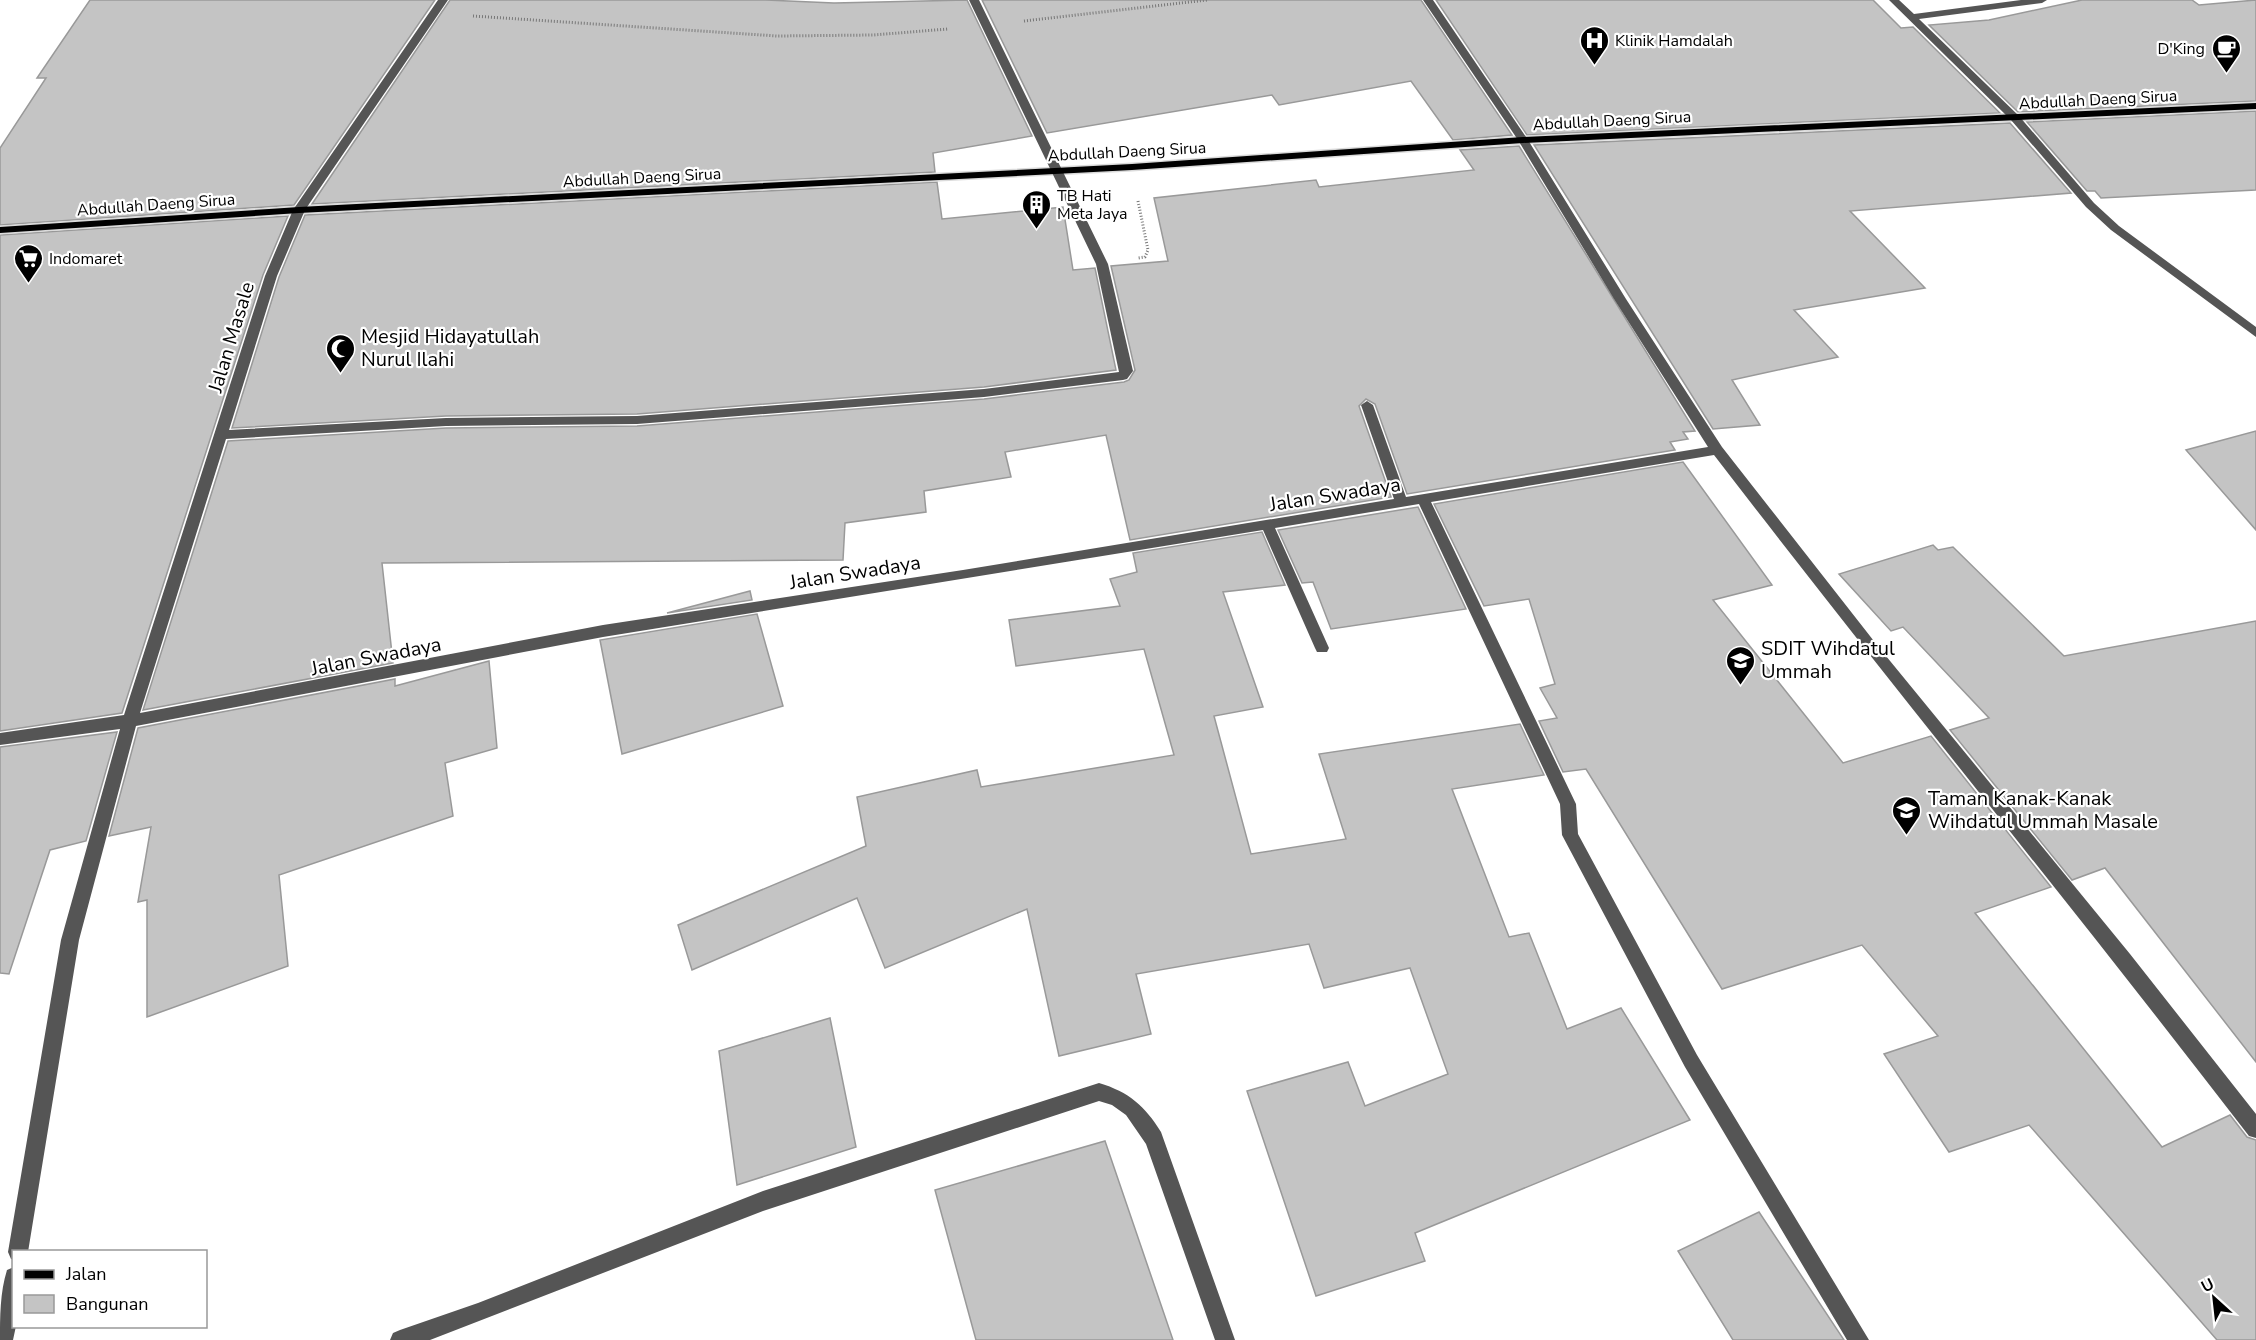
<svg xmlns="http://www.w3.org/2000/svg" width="2256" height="1340" font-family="'Nunito Sans',sans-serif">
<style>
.building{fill:#c4c4c4;stroke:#999;stroke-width:1.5}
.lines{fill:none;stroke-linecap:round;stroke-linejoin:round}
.major-casing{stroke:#dbdbdb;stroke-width:3}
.path{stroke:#777;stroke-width:3;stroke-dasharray:1 2;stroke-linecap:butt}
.minor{fill:#555;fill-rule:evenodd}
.major{fill:#000;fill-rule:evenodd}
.labels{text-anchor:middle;stroke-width:4.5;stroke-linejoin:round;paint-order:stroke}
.far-poi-label{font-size:16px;fill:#000;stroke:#fff;text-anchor:start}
.far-street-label{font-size:16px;fill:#000;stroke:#fff}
.poi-label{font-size:20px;fill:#000;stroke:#fff;text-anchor:start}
.street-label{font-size:20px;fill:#000;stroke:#fff}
</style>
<rect width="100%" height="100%" fill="#fff"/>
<g class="building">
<path d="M90 0H435L294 205 0 225V148L46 78H37Z"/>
<path d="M450 0H766L834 3 967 0 1032 136 933 153 935 172 312 204Z"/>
<path d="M982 0H1421L1512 135 1453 140 1411 81 1279 105 1272 95 1047 133Z"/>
<path d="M1436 0H1873L1901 28 1913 27 2000 113 1527 135Z"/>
<path d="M2082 0H2192L2199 5 2256 0V101L2018 112 1929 25 1989 20Z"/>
<path d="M2256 111V190L2101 198 2095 191H2087L2027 122Z"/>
<path d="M2010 123 2071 193 1850 211 1925 288 1794 310 1838 357 1732 380 1760 425 1713 429 1534 145Z"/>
<path d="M1519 146 1695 431 1683 432 1688 439 1670 442 1675 450 1407 494 1375 404 1366 399 1359 406 1391 497 1130 540 1106 435 1005 452 1011 477 924 491 926 512 845 523 843 560 382 563 393 663 143 710 228 441 446 428 637 426 984 399 1124 382 1129 380 1135 370 1111 266 1168 261 1154 198 1316 180 1319 187 1474 170 1460 150Z"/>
<path d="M937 182 942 219 1063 207 1073 270 1095 268 1116 370 984 387 637 414 446 416 232 428 279 277 305 215Z"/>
<path d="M288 216 263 275 122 713 0 731V235Z"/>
<path d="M2256 431V530L2186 450Z"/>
<path d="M1683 462 1772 585 1713 600 1843 763 1931 736 2051 887 1975 913 2162 1147 2230 1115 2247 1137 2256 1140V1340H2217L2029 1125 1949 1152 1884 1054 1938 1036 1862 945 1722 989 1586 769 1563 772 1539 721 1557 718 1540 688 1555 684 1529 599 1484 606 1434 504Z"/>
<path d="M1418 507 1466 609 1331 629 1313 582 1302 583 1278 530Z"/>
<path d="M1262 532 1285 585 1223 592 1263 707 1214 716 1251 854 1346 839 1319 754 1520 724 1544 775 1452 789 1509 937 1529 933 1567 1029 1621 1008 1690 1120 1415 1233 1425 1261 1316 1296 1247 1091 1348 1062 1365 1106 1448 1074 1410 968 1324 988 1309 944 1136 974 1151 1034 1059 1056 1027 909 885 968 857 898 692 970 678 925 866 846 857 797 977 770 981 787 1174 755 1144 649 1016 666 1009 620 1120 606 1110 579 1137 572 1133 553Z"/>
<path d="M1933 545 1938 550 1953 547 2064 656 2256 621V1062L2105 868 2072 880 1950 730 1989 718 1903 627 1891 631 1839 574Z"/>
<path d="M750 591 752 600 667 613Z"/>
<path d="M757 614 783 706 622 754 600 640Z"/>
<path d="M489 661 497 748 445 763 453 816 279 875 288 966 147 1017V900L138 902 151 827 109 836 138 728 395 679V686Z"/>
<path d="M117 732 86 841 50 850 9 974 0 973V747Z"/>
<path d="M830 1018 856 1147 737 1185 719 1051Z"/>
<path d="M1105 1141 1173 1340H976L935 1190Z"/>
<path d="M1759 1212 1844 1340H1733L1678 1251Z"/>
</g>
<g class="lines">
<defs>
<path id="major" d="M2256 103V109L1523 143 1132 170 299 213 0 233V227L299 207 1132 164 1523 137Z"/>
</defs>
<use href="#major" class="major-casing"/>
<g class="path">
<path d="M473 16 777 36 873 35 948 29"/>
<path d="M1024 21 1207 0"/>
<path d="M1138 201 1148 250 1145 257 1138 258"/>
</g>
<g class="minor">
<path d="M438 0H448L305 210 277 276 229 430 446 418 637 416 984 389 1119 372 1096 264 969 0H979L1108 264 1133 371 1127 379 1123 380 984 397 637 424 446 426 226 439 140 713 603 625 963 570 1394 499 1361 405 1367 401 1373 405 1406 497 1708 447 1614 299 1518 140 1423 0H1433L1528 140 1626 299 1722 447 1877 645 2130 954 2256 1114V1138L2249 1136C2073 907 1890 684 1714 455L1431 502 1576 804 1578 834 1697 1055 1869 1340H1847L1685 1067 1562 835 1560 804 1419 504 1275 528 1329 648 1327 652H1317L1315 648 1263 530 603 637 136 726 79 940 28 1252H14V1260L11 1259 8 1252 61 940 120 729 0 745V733L124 715 265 276 293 210Z"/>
<path d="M1889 0H1899L1914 14 2021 0H2047L2042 3 1919 19 2019 116 2094 203 2119 226 2256 327V337L2111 230 2086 207 2011 120Z"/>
<path d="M1099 1083C1129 1092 1145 1106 1161 1132L1235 1340H1215L1146 1144 1126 1115 1112 1105 1099 1101 763 1211 430 1340H390L393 1333 400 1330 478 1303 763 1191Z"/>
<path d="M14 1267V1326H16L13 1340H0C0 1317 0 1292 7 1270Z"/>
</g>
<use href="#major" class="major"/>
</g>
<defs>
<symbol id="hospital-pin" viewBox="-11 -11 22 30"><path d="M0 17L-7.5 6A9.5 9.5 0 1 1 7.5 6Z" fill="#000" stroke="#fff"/><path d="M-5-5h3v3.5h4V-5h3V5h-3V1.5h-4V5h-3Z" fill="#fff"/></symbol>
<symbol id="cafe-pin" viewBox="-11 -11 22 30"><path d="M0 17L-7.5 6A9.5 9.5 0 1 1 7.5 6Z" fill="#000" stroke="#fff"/><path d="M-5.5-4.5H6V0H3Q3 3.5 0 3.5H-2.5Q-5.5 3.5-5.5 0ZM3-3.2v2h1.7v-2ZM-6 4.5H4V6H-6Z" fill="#fff"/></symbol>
<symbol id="building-pin" viewBox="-11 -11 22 30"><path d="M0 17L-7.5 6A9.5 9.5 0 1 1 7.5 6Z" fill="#000" stroke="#fff"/><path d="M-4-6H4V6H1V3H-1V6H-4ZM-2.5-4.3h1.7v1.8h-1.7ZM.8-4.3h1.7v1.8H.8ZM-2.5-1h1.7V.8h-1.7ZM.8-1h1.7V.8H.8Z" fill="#fff"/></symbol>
<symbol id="supermarket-pin" viewBox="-11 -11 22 30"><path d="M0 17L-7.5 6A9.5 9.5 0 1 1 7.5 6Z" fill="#000" stroke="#fff"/><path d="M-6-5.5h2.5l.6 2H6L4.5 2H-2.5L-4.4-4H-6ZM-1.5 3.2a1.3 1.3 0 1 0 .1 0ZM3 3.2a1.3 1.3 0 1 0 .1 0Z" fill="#fff"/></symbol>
<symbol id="mosque-pin" viewBox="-11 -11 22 30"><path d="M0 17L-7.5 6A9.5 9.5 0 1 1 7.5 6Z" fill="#000" stroke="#fff"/><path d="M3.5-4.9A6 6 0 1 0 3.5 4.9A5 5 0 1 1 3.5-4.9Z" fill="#fff"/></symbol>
<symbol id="school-pin" viewBox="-11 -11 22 30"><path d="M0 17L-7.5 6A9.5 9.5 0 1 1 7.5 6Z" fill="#000" stroke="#fff"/><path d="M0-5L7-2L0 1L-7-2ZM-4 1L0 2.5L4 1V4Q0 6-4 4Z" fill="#fff"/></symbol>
</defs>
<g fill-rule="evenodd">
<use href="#hospital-pin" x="1578" y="24" width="33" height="45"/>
<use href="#cafe-pin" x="2210" y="32" width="33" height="45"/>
<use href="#building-pin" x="1020" y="188" width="33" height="45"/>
<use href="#supermarket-pin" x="12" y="242" width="33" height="45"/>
<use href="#mosque-pin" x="324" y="332" width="33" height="45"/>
<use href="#school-pin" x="1724" y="644" width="33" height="45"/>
<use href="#school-pin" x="1890" y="794" width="33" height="45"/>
</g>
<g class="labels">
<g class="far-poi-label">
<text x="1615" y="46">Klinik Hamdalah</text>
<text x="2205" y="54" text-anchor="end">D'King</text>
<text x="1057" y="201">TB Hati<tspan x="1057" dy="18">Meta Jaya</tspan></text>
<text x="49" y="264">Indomaret</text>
</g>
<g class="far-street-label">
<text transform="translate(2098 99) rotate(-3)" y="6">Abdullah Daeng Sirua</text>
<text transform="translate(1612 120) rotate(-3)" y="6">Abdullah Daeng Sirua</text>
<text transform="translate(1127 151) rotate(-3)" y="6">Abdullah Daeng Sirua</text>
<text transform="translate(642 177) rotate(-3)" y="6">Abdullah Daeng Sirua</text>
<text transform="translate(156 204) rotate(-4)" y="6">Abdullah Daeng Sirua</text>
</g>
<g class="poi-label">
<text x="361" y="343">Mesjid Hidayatullah<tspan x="361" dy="23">Nurul Ilahi</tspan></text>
<text x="1761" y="655">SDIT Wihdatul<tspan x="1761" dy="23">Ummah</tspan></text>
<text x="1928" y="805">Taman Kanak-Kanak<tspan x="1928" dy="23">Wihdatul Ummah Masale</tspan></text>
</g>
<g class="street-label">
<text transform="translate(231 337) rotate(-73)" y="7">Jalan Masale</text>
<text transform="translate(1335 494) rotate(-9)" y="7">Jalan Swadaya</text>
<text transform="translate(855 572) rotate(-9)" y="7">Jalan Swadaya</text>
<text transform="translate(376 656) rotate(-11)" y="7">Jalan Swadaya</text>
</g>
</g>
<rect x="12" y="1250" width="195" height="78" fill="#ffffff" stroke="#999999" stroke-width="1.5"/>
<rect x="24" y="1270" width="30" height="9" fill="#000000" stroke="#999999" stroke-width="1.5"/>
<text x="66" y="1280" font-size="18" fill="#000000">Jalan</text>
<rect x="24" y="1295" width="30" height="18" fill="#c4c4c4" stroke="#999999" stroke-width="1.5"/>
<text x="66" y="1310" font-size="18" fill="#000000">Bangunan</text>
<g transform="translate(2214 1298) rotate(333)" stroke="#ffffff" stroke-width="4.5" paint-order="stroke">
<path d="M0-4.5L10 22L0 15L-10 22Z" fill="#000000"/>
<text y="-9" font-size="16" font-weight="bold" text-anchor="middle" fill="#000000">U</text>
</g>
</svg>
